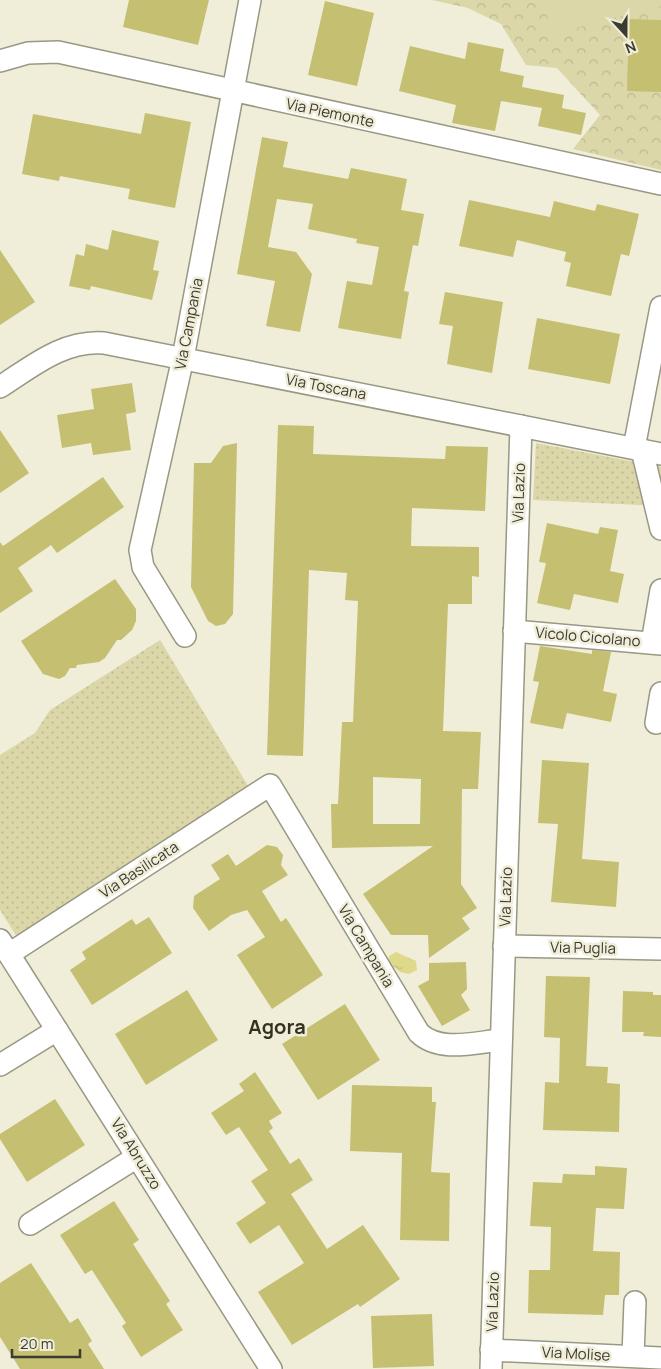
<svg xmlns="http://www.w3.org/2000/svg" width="661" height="1369" font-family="Manrope,sans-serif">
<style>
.grass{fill:url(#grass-dots)}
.park{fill:url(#park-crowns)}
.garden{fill:#dbd7a9}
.water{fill:url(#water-ripples)}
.building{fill:#c5bf72;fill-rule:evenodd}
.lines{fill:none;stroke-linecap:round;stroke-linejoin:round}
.minor-casing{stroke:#999883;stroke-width:24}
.minor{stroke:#fff;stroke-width:21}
.labels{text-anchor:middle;stroke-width:5;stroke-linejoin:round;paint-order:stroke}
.street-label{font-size:15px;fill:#3c3b32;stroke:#f0eed8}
.district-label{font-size:20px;font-weight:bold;fill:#343220;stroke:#f0eed8}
</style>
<defs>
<pattern id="grass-dots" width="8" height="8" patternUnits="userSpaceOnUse" patternTransform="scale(1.25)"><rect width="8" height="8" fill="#dbd7a9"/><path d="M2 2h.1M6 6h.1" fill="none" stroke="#bdb992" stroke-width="1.8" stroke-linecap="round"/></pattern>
<pattern id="park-crowns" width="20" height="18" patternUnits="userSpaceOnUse" patternTransform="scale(1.25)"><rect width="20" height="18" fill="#dbd7a9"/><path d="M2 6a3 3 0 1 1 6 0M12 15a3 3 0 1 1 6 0" fill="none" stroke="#bdb992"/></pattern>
<pattern id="water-ripples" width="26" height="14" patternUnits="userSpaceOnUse" patternTransform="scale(1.25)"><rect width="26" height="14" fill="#dfd98c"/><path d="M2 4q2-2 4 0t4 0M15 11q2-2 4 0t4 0" fill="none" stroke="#c0bb79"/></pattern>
</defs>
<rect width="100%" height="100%" fill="#f0eed8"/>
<g class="grass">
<path d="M536 443 661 467V506L533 500Z"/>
<path d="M160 640 250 789 19 940 0 910V755L35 733 50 710Z"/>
</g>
<path class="park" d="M432 0H661V170L573 149 600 115 557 68 526 65 501 24 468 8Z"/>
<path class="garden" d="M543 0H661V6L552 34Z"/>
<path class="water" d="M396 952 416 961 417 970 409 974 400 972 388 962 389 956Z"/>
<g class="building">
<path d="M129 0H209L198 45 123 27Z"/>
<path d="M325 1 374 13 357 86 308 75Z"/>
<path d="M629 19 661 20V92L627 91Z"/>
<path d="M468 42 504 49 500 71 524 76 522 87 564 95 562 108 586 113 581 135 538 126 542 108 501 101 495 131 452 123 456 105 399 91 410 46 465 59Z"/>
<path d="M145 113 191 122 175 208 128 199 130 189 60 176 59 181 22 174 33 114 141 134Z"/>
<path d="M262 137 288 142 283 167 348 179 351 168 407 179 401 210 424 214 418 246 413 245 404 291 409 292 401 339 338 328 347 281 372 285 379 247 356 243 357 239 308 229 313 204 277 199 268 247 296 252 312 274 300 332 266 326 275 281 237 274Z"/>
<path d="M469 200 550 217 554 201 595 211 597 204 639 214 629 256 621 254 611 296 566 286 571 263 564 261 566 252 517 240 513 257 459 246Z"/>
<path d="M112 230 159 241 153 270 159 271 152 300 91 286 90 290 69 286 76 254 84 256 86 244 108 250Z"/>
<path d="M0 250 35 302 0 325Z"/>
<path d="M445 292 503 302 492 373 447 364 453 326 439 324Z"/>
<path d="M537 318 620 334 610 384 528 369Z"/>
<path d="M132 383 136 412 126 414 131 450 93 455 91 443 62 448 57 415 94 409 91 389Z"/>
<path d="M278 425 314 426 313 454 445 459 446 446 488 447 485 511 412 508 411 546 479 547V577L472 576V604H448L443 731 481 732 478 789H462L461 884 477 908 462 918 470 929 429 958 428 935H391L363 894 433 846 332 848 331 804H338L342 722H353L358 601 345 600 347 573 309 570 303 756 267 755ZM373 777 421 779 420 824H373Z"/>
<path d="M0 430 29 473 0 493Z"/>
<path d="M237 443 233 614 225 624 216 626 208 621 191 587 194 463H211L223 446Z"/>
<path d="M103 477 124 507 57 553 51 545 18 568 33 591 0 613V542L3 546Z"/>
<path d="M547 523 598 534 600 527 618 530 610 571 624 574 618 603 574 594 570 610 537 603 546 563 539 562Z"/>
<path d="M115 579 136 609V621L132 630 121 640H117L105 658 99 662 77 665 76 668H70L65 676 59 679 43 674 21 641Z"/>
<path d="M540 646 592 654V650L611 652 603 691 617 694 611 722 567 713 563 729 530 723 539 682 533 681Z"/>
<path d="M542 760 589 763 582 859 619 862 616 907 551 902 558 824 538 823Z"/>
<path d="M267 845 277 847 283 855 281 865 288 875 262 891 281 922 286 918 323 975 272 1009 237 955 265 937 247 910 231 915 209 931 193 908 194 896 220 879 211 865 228 854 236 866Z"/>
<path d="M149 917 172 953 92 1005 70 970 86 959 82 952 132 919 136 925Z"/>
<path d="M466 962 467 989 461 995 470 1010 442 1026 418 986 429 980V963Z"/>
<path d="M546 976 590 977 586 1066 608 1067 607 1083 620 1084 619 1132 543 1130 545 1082 559 1083 560 1038 544 1037Z"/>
<path d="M187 990 218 1040 146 1085 115 1034Z"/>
<path d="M623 991 653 992V995H661V1037L643 1036 644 1032H622Z"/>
<path d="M345 1004 380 1060 318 1100 282 1044Z"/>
<path d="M255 1072 282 1113 269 1121 273 1128 269 1131 290 1164 299 1158 313 1180 291 1194 327 1249 363 1225 400 1279 360 1307 358 1304 292 1345 258 1292 304 1263 279 1225 250 1244 236 1223 266 1203 251 1181 268 1170 239 1127 226 1135 211 1113 244 1091 239 1084Z"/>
<path d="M352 1085 432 1087V1102H436L431 1172 450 1173 449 1241 400 1240 402 1153 350 1151Z"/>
<path d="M55 1099 85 1145 27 1182 0 1139V1134Z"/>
<path d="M595 1166 627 1168 624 1209 596 1208 593 1251 620 1252 619 1295H605L603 1315 528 1313 529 1270H550L551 1227 530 1226 533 1182 562 1183 563 1174 595 1175Z"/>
<path d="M114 1201 139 1240 133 1244 170 1301 166 1304 183 1330 141 1357 122 1326 126 1323 92 1270 85 1274 60 1235Z"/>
<path d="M31 1263 70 1323 78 1318 92 1341 88 1344 104 1369H20L0 1337V1283Z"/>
<path d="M432 1314 434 1366 373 1368 371 1316Z"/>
</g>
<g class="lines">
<defs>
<g id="minor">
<path d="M0 61 28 53 58 52 661 184"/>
<path d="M0 387C33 366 63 340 104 343L661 454"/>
<path d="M634 448 661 307"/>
<path d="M642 450 661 529"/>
<path d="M514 631 661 644"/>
<path d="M185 636 143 567 140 550 183 358 250 0"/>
<path d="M652 643 661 590"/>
<path d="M656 723 661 693"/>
<path d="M0 940 271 1369"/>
<path d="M504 946 661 949"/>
<path d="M9 954 270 785 419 1033C440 1053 476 1042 501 1040"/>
<path d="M0 1065 57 1030"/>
<path d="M30 1224 137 1157"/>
<path d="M491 1350 661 1358"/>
<path d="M633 1356 635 1302"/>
<path d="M491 1369 521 426"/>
</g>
</defs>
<use href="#minor" class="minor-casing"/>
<use href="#minor" class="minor"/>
</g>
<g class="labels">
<g class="street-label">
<text transform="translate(330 113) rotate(12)" y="5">Via Piemonte</text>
<text transform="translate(189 324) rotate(-79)" y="5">Via Campania</text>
<text transform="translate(326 387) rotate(11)" y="5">Via Toscana</text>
<text transform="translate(519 493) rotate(-88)" y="5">Via Lazio</text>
<text transform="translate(588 637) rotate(5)" y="5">Vicolo Cicolano</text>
<text transform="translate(139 870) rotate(-33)" y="5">Via Basilicata</text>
<text transform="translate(506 897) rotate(-88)" y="5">Via Lazio</text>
<text transform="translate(366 946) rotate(59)" y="5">Via Campania</text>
<text transform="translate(583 948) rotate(1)" y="5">Via Puglia</text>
<text transform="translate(136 1154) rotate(58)" y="5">Via Abruzzo</text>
<text transform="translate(493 1302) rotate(-88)" y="5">Via Lazio</text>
<text transform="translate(576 1354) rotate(3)" y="5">Via Molise</text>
</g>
<g class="district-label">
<text x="277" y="1034">Agora</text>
</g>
</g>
<g transform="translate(626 35) rotate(159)" stroke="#f0eed8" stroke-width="4" paint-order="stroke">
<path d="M0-4L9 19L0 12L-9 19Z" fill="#3c3b32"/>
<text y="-8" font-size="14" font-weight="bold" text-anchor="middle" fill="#3c3b32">N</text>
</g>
<path d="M12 1349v8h68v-8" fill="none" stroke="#3c3b32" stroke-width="2.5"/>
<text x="20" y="1349" font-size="15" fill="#3c3b32" stroke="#f0eed8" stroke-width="4" paint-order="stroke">20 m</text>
</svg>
